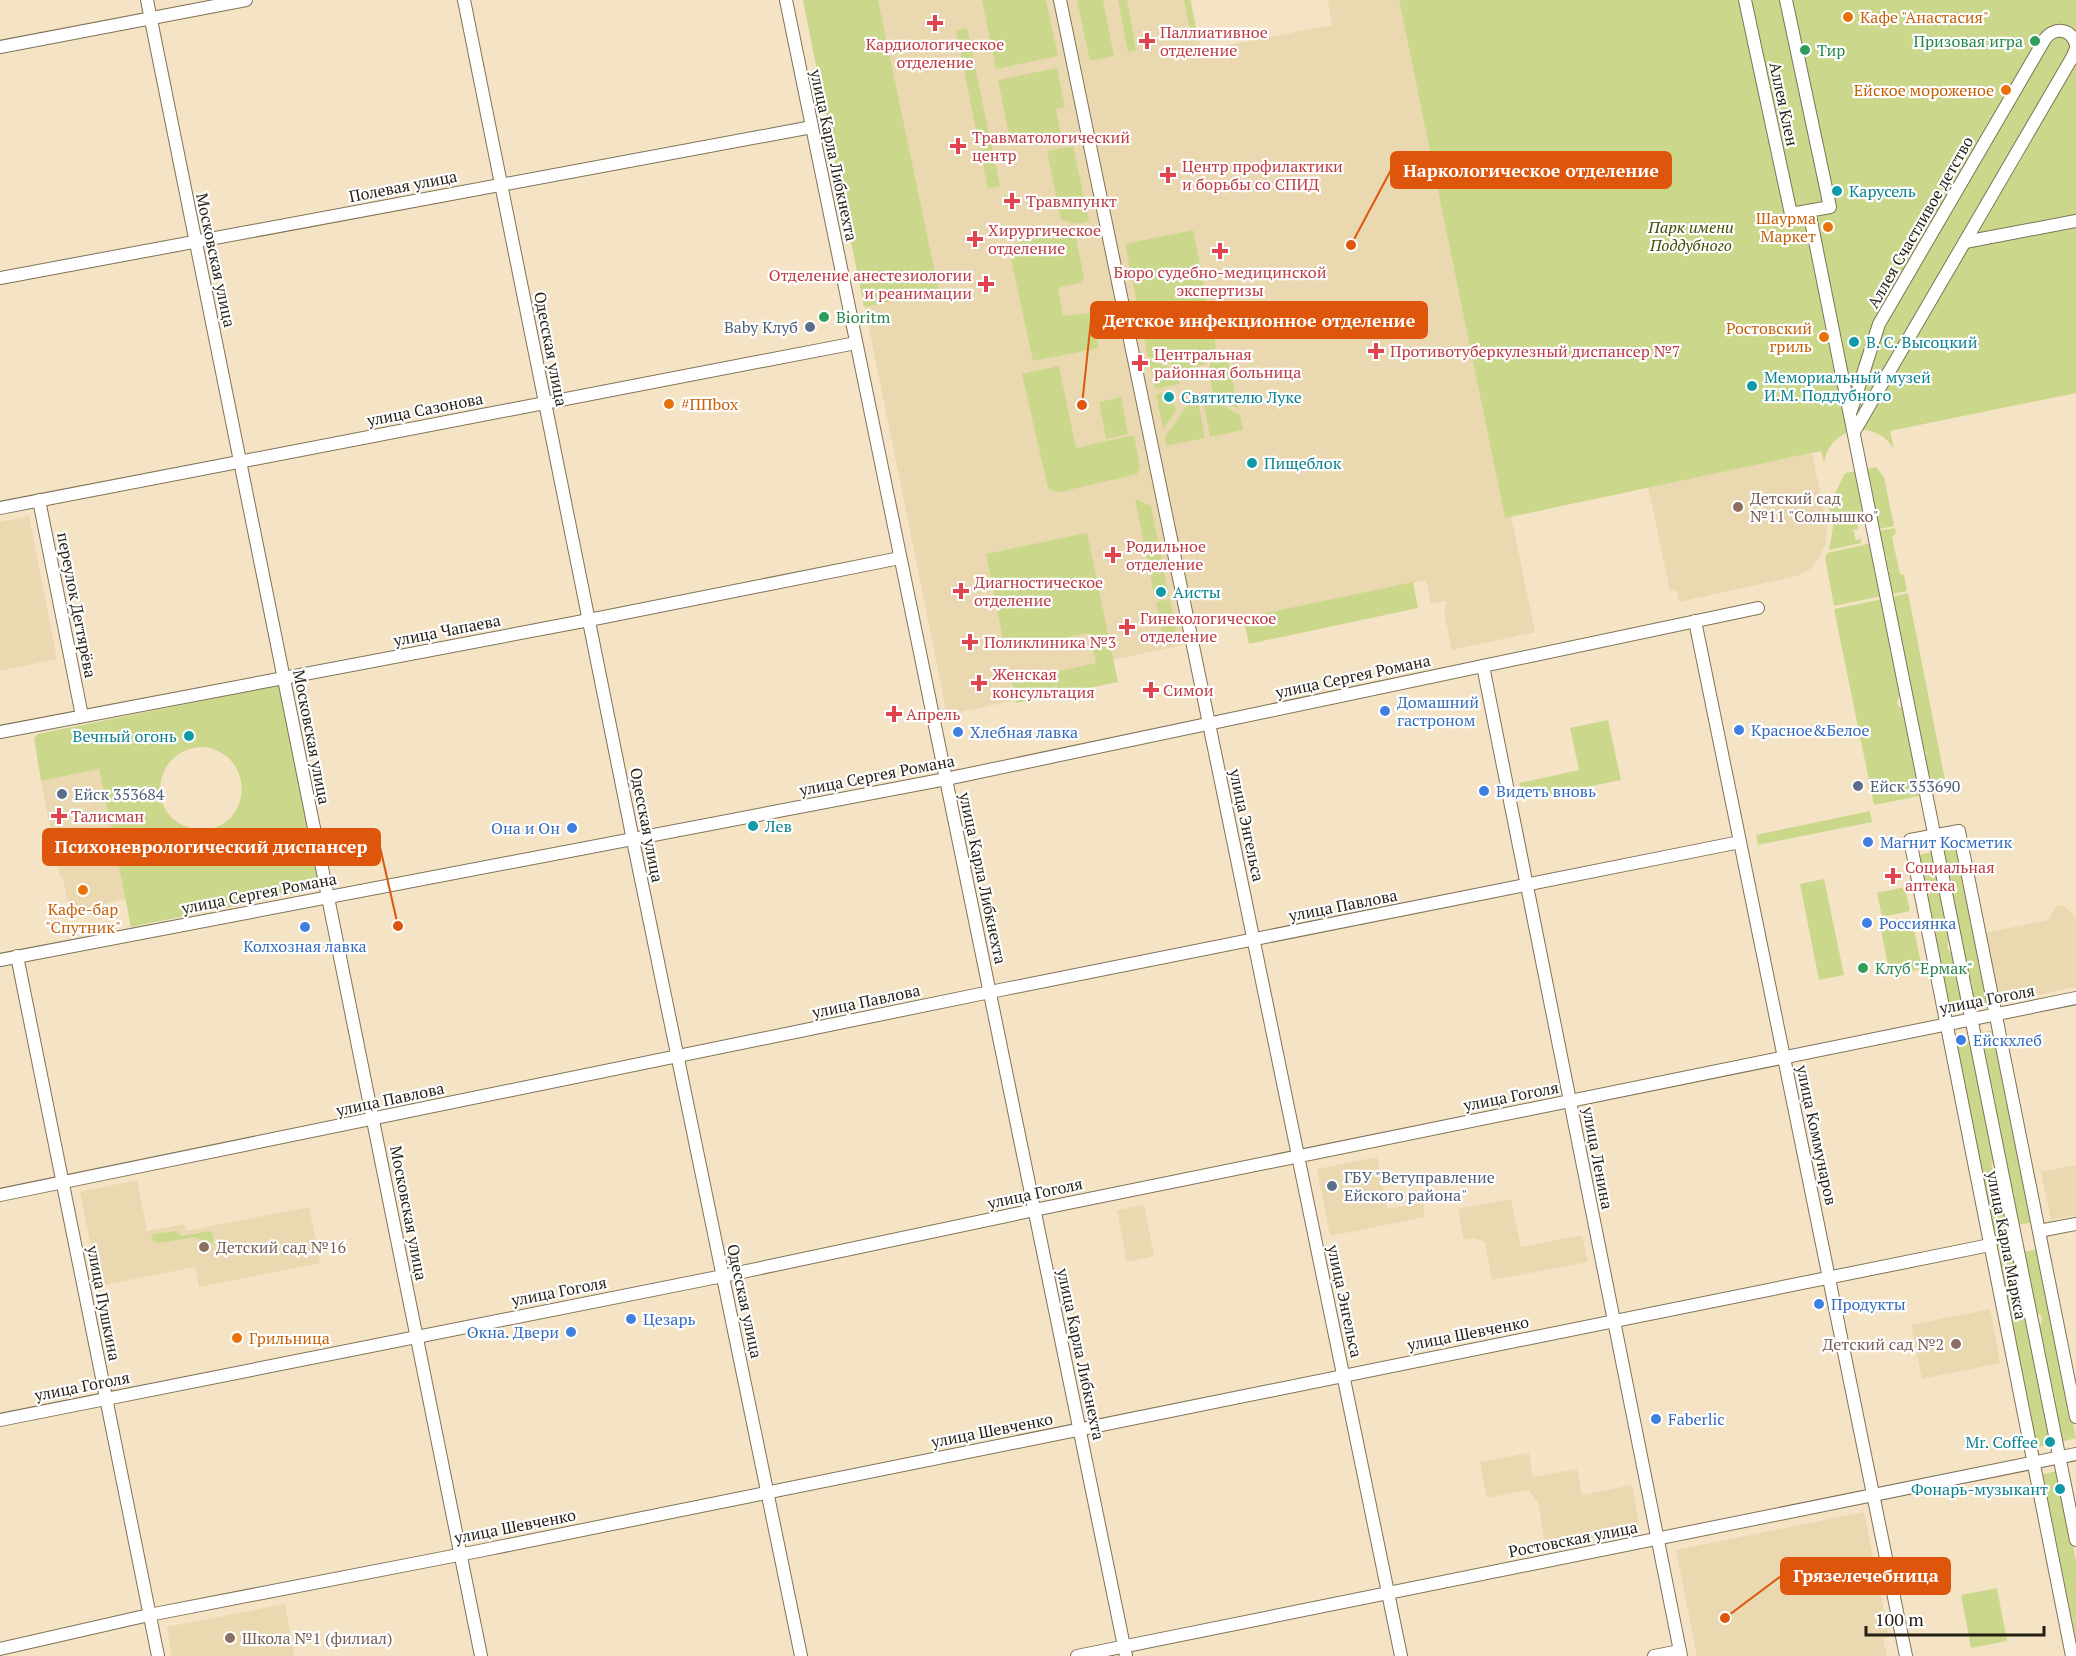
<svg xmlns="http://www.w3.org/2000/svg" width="2076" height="1656" font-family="'PT Serif',serif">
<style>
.built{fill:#ead8b1}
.green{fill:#cbd88c;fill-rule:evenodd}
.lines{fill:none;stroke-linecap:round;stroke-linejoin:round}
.minor-casing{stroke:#807256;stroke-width:14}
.minor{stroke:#fff;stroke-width:12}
.food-dot{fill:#e8710a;stroke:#fff;stroke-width:2}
.health-dot{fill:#e0444e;stroke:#fff;stroke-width:2}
.leisure-dot{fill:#2e9e5b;stroke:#fff;stroke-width:2}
.culture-dot{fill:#0f9aa8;stroke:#fff;stroke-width:2}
.service-dot{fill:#5c6f8a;stroke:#fff;stroke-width:2}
.education-dot{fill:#8d6e63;stroke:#fff;stroke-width:2}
.shop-dot{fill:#3f7fe0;stroke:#fff;stroke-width:2}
.labels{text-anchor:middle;stroke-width:4.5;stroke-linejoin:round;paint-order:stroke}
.food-label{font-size:16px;fill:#c56008;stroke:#fff;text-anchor:start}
.health-label{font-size:16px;fill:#be3a42;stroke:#fff;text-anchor:start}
.leisure-label{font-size:16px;fill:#27864d;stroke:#fff;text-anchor:start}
.street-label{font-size:16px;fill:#241e13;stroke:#fff}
.culture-label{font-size:16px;fill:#0d838f;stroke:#fff;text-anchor:start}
.park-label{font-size:16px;font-style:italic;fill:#454c00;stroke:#fff}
.service-label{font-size:16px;fill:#4e5e75;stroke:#fff;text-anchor:start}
.education-label{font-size:16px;fill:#785e54;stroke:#fff;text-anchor:start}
.shop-label{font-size:16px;fill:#366cbe;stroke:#fff;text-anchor:start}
.leader{fill:none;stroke:#de560c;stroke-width:2}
.callout-dot{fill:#de560c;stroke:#fff;stroke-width:2}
.callout{fill:#de560c;stroke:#de560c;stroke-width:2}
.callout-label{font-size:18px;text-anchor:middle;font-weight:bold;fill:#fff}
</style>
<rect width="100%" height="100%" fill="#f4e4c5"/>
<g class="built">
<path d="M803 0H1191L1201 50 1332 25 1328 0H1399L1505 517 1511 516 1535 632 1452 650 1444 612 1447 601 1431 604 1426 580 1205 626 1202 616 1183 620 1188 644 1012 681 1016 700 947 715Z"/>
<path d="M1812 453 1827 527 1826 543 1819 559 1809 570 1797 576 1679 602 1677 590 1670 591 1648 487Z"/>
<path d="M29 516 57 659 0 671V522Z"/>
<path d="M99 769 125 899 89 907 90 910 85 911 84 908 75 910 73 902 68 903 63 879 60 876 41 781Z"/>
<path d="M2062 905 2074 914 2076 922V987L1999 1003 1985 933 2048 920 2056 907Z"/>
<path d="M1377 1157 1387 1209 1423 1203 1425 1217 1330 1236 1317 1169Z"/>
<path d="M2076 1165V1215L2051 1220 2041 1172Z"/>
<path d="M137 1180 147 1231 184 1224 186 1231 309 1207 320 1263 199 1287 195 1267 99 1286 80 1192Z"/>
<path d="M1511 1199 1521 1247 1582 1235 1588 1262 1492 1280 1485 1242 1475 1238 1464 1240 1458 1209Z"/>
<path d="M1144 1205 1154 1256 1127 1262 1117 1210Z"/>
<path d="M1990 1309 2000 1363 1922 1379 1911 1325Z"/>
<path d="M1529 1453 1533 1477 1577 1469 1582 1495 1632 1485 1639 1523 1635 1530 1546 1547 1538 1503 1529 1490 1487 1498 1480 1462Z"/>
<path d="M1864 1512 1889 1637 1883 1638 1887 1656H1697L1676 1550Z"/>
<path d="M285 1604 294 1656H172L167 1627Z"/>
</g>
<g class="green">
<path d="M803 0H878L939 292 864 307Z"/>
<path d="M982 0H1046L1058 56 996 69Z"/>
<path d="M1077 0H1103L1114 56 1090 61Z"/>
<path d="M1118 0H1127L1136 50 1128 52Z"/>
<path d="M1184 0H1190L1198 40 1192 41Z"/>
<path d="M1399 0H2076V393L1890 431 1894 449C1874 417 1830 427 1824 463L1821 451 1505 518Z"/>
<path d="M967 28 1000 186 988 189 956 31Z"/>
<path d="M1057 68 1065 107 1056 109 1061 135 1011 145 998 80Z"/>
<path d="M1073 146 1089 221 1076 224 1061 220 1047 151Z"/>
<path d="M1193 230 1216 347 1204 365 1180 370C1171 364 1160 356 1148 358L1125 244Z"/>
<path d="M1061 233 1076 238 1084 278 1080 283 1058 288 1063 316 1090 313 1099 348 1033 361 1009 250 1011 246 1016 243Z"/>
<path d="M1228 359 1238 409 1213 394 1208 369 1212 362Z"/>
<path d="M1149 360 1165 365 1178 374 1180 384 1155 389Z"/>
<path d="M1059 366 1076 448 1134 435 1140 467 1137 474 1060 492 1053 491 1048 488 1022 374Z"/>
<path d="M1171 391 1176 411 1163 429 1156 394Z"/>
<path d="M1121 397 1128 434 1106 439 1099 402Z"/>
<path d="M1211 398 1240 415 1243 430 1210 437 1203 400Z"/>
<path d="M1198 401 1205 438 1166 446 1165 437 1189 403Z"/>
<path d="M1876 467 1884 477 1894 526 1879 529 1867 469Z"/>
<path d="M1857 471 1867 518 1857 521 1858 529 1853 530 1856 540 1861 539V543L1829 550 1833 527 1829 506 1845 473Z"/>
<path d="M1135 499 1151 506 1169 596 1155 598Z"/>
<path d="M1895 528 1896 533 1892 537 1900 574 1904 575 1907 591 1892 594 1888 573 1890 570 1887 568 1885 561 1888 558 1884 556 1879 531Z"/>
<path d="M1087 533 1118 682 1016 703 1012 681 1096 663 1089 633 1005 650 986 554Z"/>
<path d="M1872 543 1875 573 1882 596 1834 606 1825 557 1827 553Z"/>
<path d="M1413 582 1418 608 1249 644 1243 618Z"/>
<path d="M1908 593 1947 790 1934 793 1930 775H1928L1924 756 1927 753 1923 750 1902 647 1904 643 1901 641 1892 597Z"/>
<path d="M1170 599 1179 643 1165 646 1156 602Z"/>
<path d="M1883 599 1902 696 1898 698 1897 703 1899 707 1905 709 1920 796 1874 805 1834 609Z"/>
<path d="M280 685 322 888 131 927 99 769 41 781 34 738 38 734ZM206 747C261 759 248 836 196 829 143 821 151 745 206 747Z"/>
<path d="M1608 720 1621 780 1523 800 1519 783 1579 770 1570 728Z"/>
<path d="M1870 811 1872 822 1758 845 1756 835Z"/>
<path d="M1958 847 1989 1002 1974 1005 1970 987 1973 983 1969 980 1943 850Z"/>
<path d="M1934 852 1940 884 1938 888 1942 890 1951 939 1948 942 1947 947 1950 952 1954 953 1965 1007 1950 1010 1919 855Z"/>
<path d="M1824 879 1844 975 1819 980 1800 884Z"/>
<path d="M1905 887 1910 911 1882 917 1877 893Z"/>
<path d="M1913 924 1922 969 1890 976 1881 930Z"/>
<path d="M1994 1030 2033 1222 2018 1225 2013 1198 2015 1194 2011 1192 1994 1104 1996 1100 1992 1097 1982 1047H1984L1983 1042H1981L1980 1033Z"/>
<path d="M1972 1041 1976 1063 1973 1066 1977 1069 1995 1159 1991 1165 1993 1170 1998 1172 2009 1227 1994 1230 1956 1044Z"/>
<path d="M175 1231 182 1236 209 1231 213 1234V1243L209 1244 194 1237 159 1243 151 1239 153 1234Z"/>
<path d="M2010 1231 2011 1237 2008 1241 2012 1243 2013 1249 1998 1252 1995 1234Z"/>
<path d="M2038 1249 2076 1438 2061 1442 2054 1403 2056 1399 2052 1396 2038 1326 2041 1324 2042 1318 2041 1315 2036 1313 2023 1252Z"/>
<path d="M2014 1253 2021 1286 2019 1290 2039 1376 2036 1381 2040 1383 2052 1440 2047 1441 2048 1445 2037 1447 1999 1257Z"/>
<path d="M2058 1471 2064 1500 2061 1503 2065 1506 2076 1561V1641L2043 1474Z"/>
<path d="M1997 1588 2007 1641 1971 1648 1961 1595Z"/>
</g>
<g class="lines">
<defs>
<g id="minor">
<path d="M147 0 481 1656"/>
<path d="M464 0 635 850 801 1656"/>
<path d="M786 0 1126 1656"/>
<path d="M1060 0 1401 1656"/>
<path d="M1745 0 1791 214 1830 207 1786 0"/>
<path d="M0 47 246 0"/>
<path d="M1809 211 2076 1540"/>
<path d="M1965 242 2076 221"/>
<path d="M0 278 812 127"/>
<path d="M1851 411 1879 324 2045 39C2055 26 2072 29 2076 45"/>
<path d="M1854 432 2073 56 2076 48"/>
<path d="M39 500 82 716"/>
<path d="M0 508 856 343"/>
<path d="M1695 621 1906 1656"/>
<path d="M1483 666 1681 1656"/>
<path d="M0 732 589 620 900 558"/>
<path d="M17 956 158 1656"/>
<path d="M0 960 946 779 1758 608"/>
<path d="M0 1195 1000 990 1740 842"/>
<path d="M2039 1231 2076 1224"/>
<path d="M0 1420 723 1276 1044 1208 2076 998"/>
<path d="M0 1649 149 1615 484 1550 1990 1245"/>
<path d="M1077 1656 2076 1454"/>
<path d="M1654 1656 1680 1651"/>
<path d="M2072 1656 1910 840 1959 831 2076 1417"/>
</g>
</defs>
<use href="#minor" class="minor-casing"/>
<use href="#minor" class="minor"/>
</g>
<g class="food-dot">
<circle cx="1848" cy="17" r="6"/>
<circle cx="2006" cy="90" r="6"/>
<circle cx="1828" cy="227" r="6"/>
<circle cx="1824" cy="337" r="6"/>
<circle cx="669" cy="404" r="6"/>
<circle cx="83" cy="890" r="6"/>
<circle cx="237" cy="1338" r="6"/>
</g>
<g class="health-dot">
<path d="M932 14h6v6h6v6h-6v6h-6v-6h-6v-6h6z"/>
<path d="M1144 32h6v6h6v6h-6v6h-6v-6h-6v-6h6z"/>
<path d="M955 137h6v6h6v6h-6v6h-6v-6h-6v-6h6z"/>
<path d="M1165 166h6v6h6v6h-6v6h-6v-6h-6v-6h6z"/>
<path d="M1009 192h6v6h6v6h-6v6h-6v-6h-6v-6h6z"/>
<path d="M972 230h6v6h6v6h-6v6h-6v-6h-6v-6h6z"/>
<path d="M1217 242h6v6h6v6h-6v6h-6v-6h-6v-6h6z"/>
<path d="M983 275h6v6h6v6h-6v6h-6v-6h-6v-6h6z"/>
<path d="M1373 342h6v6h6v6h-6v6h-6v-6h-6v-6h6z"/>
<path d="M1137 354h6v6h6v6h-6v6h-6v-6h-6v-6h6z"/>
<path d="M1110 546h6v6h6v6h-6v6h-6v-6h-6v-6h6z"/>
<path d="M958 582h6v6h6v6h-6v6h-6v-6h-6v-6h6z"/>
<path d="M1124 618h6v6h6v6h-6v6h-6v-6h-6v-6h6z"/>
<path d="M967 633h6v6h6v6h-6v6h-6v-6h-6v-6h6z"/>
<path d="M976 674h6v6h6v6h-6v6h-6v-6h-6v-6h6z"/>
<path d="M1148 681h6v6h6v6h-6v6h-6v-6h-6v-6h6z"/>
<path d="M891 705h6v6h6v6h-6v6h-6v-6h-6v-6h6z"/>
<path d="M56 807h6v6h6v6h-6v6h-6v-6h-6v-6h6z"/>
<path d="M1890 867h6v6h6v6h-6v6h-6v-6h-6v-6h6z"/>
</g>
<g class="leisure-dot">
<circle cx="2035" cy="41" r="6"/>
<circle cx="1805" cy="50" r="6"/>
<circle cx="824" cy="317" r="6"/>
<circle cx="1863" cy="968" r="6"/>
</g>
<g class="culture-dot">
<circle cx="1837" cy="191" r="6"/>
<circle cx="1854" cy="342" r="6"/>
<circle cx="1752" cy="386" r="6"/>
<circle cx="1169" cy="397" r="6"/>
<circle cx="1252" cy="463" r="6"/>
<circle cx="1161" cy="592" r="6"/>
<circle cx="189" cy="736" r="6"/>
<circle cx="753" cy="826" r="6"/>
<circle cx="2050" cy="1442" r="6"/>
<circle cx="2060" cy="1489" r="6"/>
</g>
<g class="service-dot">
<circle cx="810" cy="327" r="6"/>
<circle cx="1858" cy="786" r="6"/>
<circle cx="62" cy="794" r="6"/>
<circle cx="1332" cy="1186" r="6"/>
</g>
<g class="education-dot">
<circle cx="1738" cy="507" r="6"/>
<circle cx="204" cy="1247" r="6"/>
<circle cx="1956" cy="1344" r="6"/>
<circle cx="230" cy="1638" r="6"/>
</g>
<g class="shop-dot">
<circle cx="1385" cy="711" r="6"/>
<circle cx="1739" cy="730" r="6"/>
<circle cx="958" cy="732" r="6"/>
<circle cx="1484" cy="791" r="6"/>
<circle cx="572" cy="828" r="6"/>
<circle cx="1868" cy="842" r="6"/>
<circle cx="1867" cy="923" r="6"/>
<circle cx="305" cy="927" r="6"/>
<circle cx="1961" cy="1040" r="6"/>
<circle cx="1819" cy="1304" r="6"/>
<circle cx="631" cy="1319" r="6"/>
<circle cx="571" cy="1332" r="6"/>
<circle cx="1656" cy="1419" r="6"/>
</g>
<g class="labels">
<g class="food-label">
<text x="1860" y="23">Кафе "Анастасия"</text>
<text x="1994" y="96" text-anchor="end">Ейское мороженое</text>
<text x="1816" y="224" text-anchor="end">Шаурма<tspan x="1816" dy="18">Маркет</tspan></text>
<text x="1812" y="334" text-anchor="end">Ростовский<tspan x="1812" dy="18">гриль</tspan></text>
<text x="681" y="410">#ППbox</text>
<text x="83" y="915" text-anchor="middle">Кафе-бар<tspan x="83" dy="18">"Спутник"</tspan></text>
<text x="249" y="1344">Грильница</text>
</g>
<g class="health-label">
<text x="1160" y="38">Паллиативное<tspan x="1160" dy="18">отделение</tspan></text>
<text x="935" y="50" text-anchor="middle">Кардиологическое<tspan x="935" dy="18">отделение</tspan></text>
<text x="972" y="143">Травматологический<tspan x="972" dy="18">центр</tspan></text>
<text x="1182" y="172">Центр профилактики<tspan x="1182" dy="18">и борьбы со СПИД</tspan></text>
<text x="1026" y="207">Травмпункт</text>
<text x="988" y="236">Хирургическое<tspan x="988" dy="18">отделение</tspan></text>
<text x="1220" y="278" text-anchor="middle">Бюро судебно-медицинской<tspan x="1220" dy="18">экспертизы</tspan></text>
<text x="972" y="281" text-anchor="end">Отделение анестезиологии<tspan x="972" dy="18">и реанимации</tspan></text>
<text x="1390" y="357">Противотуберкулезный диспансер №7</text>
<text x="1154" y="360">Центральная<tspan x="1154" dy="18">районная больница</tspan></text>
<text x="1126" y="552">Родильное<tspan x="1126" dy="18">отделение</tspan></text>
<text x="974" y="588">Диагностическое<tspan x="974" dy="18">отделение</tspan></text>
<text x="1140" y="624">Гинекологическое<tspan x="1140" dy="18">отделение</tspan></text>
<text x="984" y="648">Поликлиника №3</text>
<text x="992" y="680">Женская<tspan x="992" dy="18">консультация</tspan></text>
<text x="1163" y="696">Симои</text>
<text x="906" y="720">Апрель</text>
<text x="71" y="822">Талисман</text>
<text x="1905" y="873">Социальная<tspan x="1905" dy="18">аптека</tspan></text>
</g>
<g class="leisure-label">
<text x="2023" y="47" text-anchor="end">Призовая игра</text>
<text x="1817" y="56">Тир</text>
<text x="836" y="323">Bioritm</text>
<text x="1875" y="974">Клуб "Ермак"</text>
</g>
<g class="street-label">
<text transform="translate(1784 104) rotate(78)" y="6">Аллея Клен</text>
<text transform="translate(834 155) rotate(78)" y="6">улица Карла Либкнехта</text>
<text transform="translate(403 186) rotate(-11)" y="6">Полевая улица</text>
<text transform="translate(1920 222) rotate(-60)" y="6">Аллея Счастливое детство</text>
<text transform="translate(216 260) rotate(78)" y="6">Московская улица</text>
<text transform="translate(551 349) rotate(79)" y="6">Одесская улица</text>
<text transform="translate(425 409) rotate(-11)" y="6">улица Сазонова</text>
<text transform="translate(77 605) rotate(79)" y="6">переулок Дегтярёва</text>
<text transform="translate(447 630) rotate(-11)" y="6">улица Чапаева</text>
<text transform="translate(1353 676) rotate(-12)" y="6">улица Сергея Романа</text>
<text transform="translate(312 737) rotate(79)" y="6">Московская улица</text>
<text transform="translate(877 775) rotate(-11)" y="6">улица Сергея Романа</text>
<text transform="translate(647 825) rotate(79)" y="6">Одесская улица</text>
<text transform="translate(1247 825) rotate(78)" y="6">улица Энгельса</text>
<text transform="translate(983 878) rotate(78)" y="6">улица Карла Либкнехта</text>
<text transform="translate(259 893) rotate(-11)" y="6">улица Сергея Романа</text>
<text transform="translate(1343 905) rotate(-11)" y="6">улица Павлова</text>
<text transform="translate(1987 999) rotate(-11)" y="6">улица Гоголя</text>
<text transform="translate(866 1001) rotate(-12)" y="6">улица Павлова</text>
<text transform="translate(1511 1096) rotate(-11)" y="6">улица Гоголя</text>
<text transform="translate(390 1099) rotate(-12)" y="6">улица Павлова</text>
<text transform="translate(1817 1135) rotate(78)" y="6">улица Коммунаров</text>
<text transform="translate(1598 1158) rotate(79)" y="6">улица Ленина</text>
<text transform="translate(1035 1193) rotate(-12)" y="6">улица Гоголя</text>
<text transform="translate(409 1213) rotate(79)" y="6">Московская улица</text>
<text transform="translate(2007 1245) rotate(79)" y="6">улица Карла Маркса</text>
<text transform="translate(559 1291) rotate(-11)" y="6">улица Гоголя</text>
<text transform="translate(745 1301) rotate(78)" y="6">Одесская улица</text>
<text transform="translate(1345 1301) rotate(78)" y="6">улица Энгельса</text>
<text transform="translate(104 1303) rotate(79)" y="6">улица Пушкина</text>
<text transform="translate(1468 1333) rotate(-11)" y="6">улица Шевченко</text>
<text transform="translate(1081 1354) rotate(78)" y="6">улица Карла Либкнехта</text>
<text transform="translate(82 1386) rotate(-11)" y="6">улица Гоголя</text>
<text transform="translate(992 1430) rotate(-11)" y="6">улица Шевченко</text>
<text transform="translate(515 1526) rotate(-11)" y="6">улица Шевченко</text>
<text transform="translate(1573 1539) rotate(-11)" y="6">Ростовская улица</text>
</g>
<g class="culture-label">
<text x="1849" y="197">Карусель</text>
<text x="1866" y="348">В. С. Высоцкий</text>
<text x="1764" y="383">Мемориальный музей<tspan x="1764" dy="18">И.М. Поддубного</tspan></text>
<text x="1181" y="403">Святителю Луке</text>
<text x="1264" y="469">Пищеблок</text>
<text x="1173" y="598">Аисты</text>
<text x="177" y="742" text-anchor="end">Вечный огонь</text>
<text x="765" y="832">Лев</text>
<text x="2038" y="1448" text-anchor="end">Mr. Coffee</text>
<text x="2048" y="1495" text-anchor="end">Фонарь-музыкант</text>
</g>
<g class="park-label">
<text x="1691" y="233">Парк имени<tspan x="1691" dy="18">Поддубного</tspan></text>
</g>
<g class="service-label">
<text x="798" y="333" text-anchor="end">Baby Клуб</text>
<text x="1870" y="792">Ейск 353690</text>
<text x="74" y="800">Ейск 353684</text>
<text x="1344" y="1183">ГБУ "Ветуправление<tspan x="1344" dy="18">Ейского района"</tspan></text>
</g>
<g class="education-label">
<text x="1750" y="504">Детский сад<tspan x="1750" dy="18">№11 "Солнышко"</tspan></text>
<text x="216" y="1253">Детский сад №16</text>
<text x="1944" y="1350" text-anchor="end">Детский сад №2</text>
<text x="242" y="1644">Школа №1 (филиал)</text>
</g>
<g class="shop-label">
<text x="1397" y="708">Домашний<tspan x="1397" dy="18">гастроном</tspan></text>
<text x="1751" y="736">Красное&amp;Белое</text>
<text x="970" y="738">Хлебная лавка</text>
<text x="1496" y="797">Видеть вновь</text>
<text x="560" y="834" text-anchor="end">Она и Он</text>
<text x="1880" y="848">Магнит Косметик</text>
<text x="1879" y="929">Россиянка</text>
<text x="305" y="952" text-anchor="middle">Колхозная лавка</text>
<text x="1973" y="1046">Ейскхлеб</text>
<text x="1831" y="1310">Продукты</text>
<text x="643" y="1325">Цезарь</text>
<text x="559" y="1338" text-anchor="end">Окна. Двери</text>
<text x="1668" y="1425">Faberlic</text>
</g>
</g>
<path class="leader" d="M1351 245L1391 170M1082 405L1091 320M398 926L380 847M1725 1618L1781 1576"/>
<g class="callout-dot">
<circle cx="1351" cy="245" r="6"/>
<circle cx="1082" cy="405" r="6"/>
<circle cx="398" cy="926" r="6"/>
<circle cx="1725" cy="1618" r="6"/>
</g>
<g class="callout">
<rect x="1391" y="152" width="280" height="36" rx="6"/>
<rect x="1091" y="302" width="336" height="36" rx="6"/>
<rect x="43" y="829" width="337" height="36" rx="6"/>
<rect x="1781" y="1558" width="169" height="36" rx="6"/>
</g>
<g class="callout-label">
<text x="1531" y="177">Наркологическое отделение</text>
<text x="1259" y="327">Детское инфекционное отделение</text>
<text x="211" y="853">Психоневрологический диспансер</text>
<text x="1866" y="1582">Грязелечебница</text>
</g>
<path d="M1866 1626v9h178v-9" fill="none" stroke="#241e13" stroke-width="3"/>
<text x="1875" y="1626" font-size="18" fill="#241e13" stroke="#ffffff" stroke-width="4.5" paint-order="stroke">100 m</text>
</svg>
